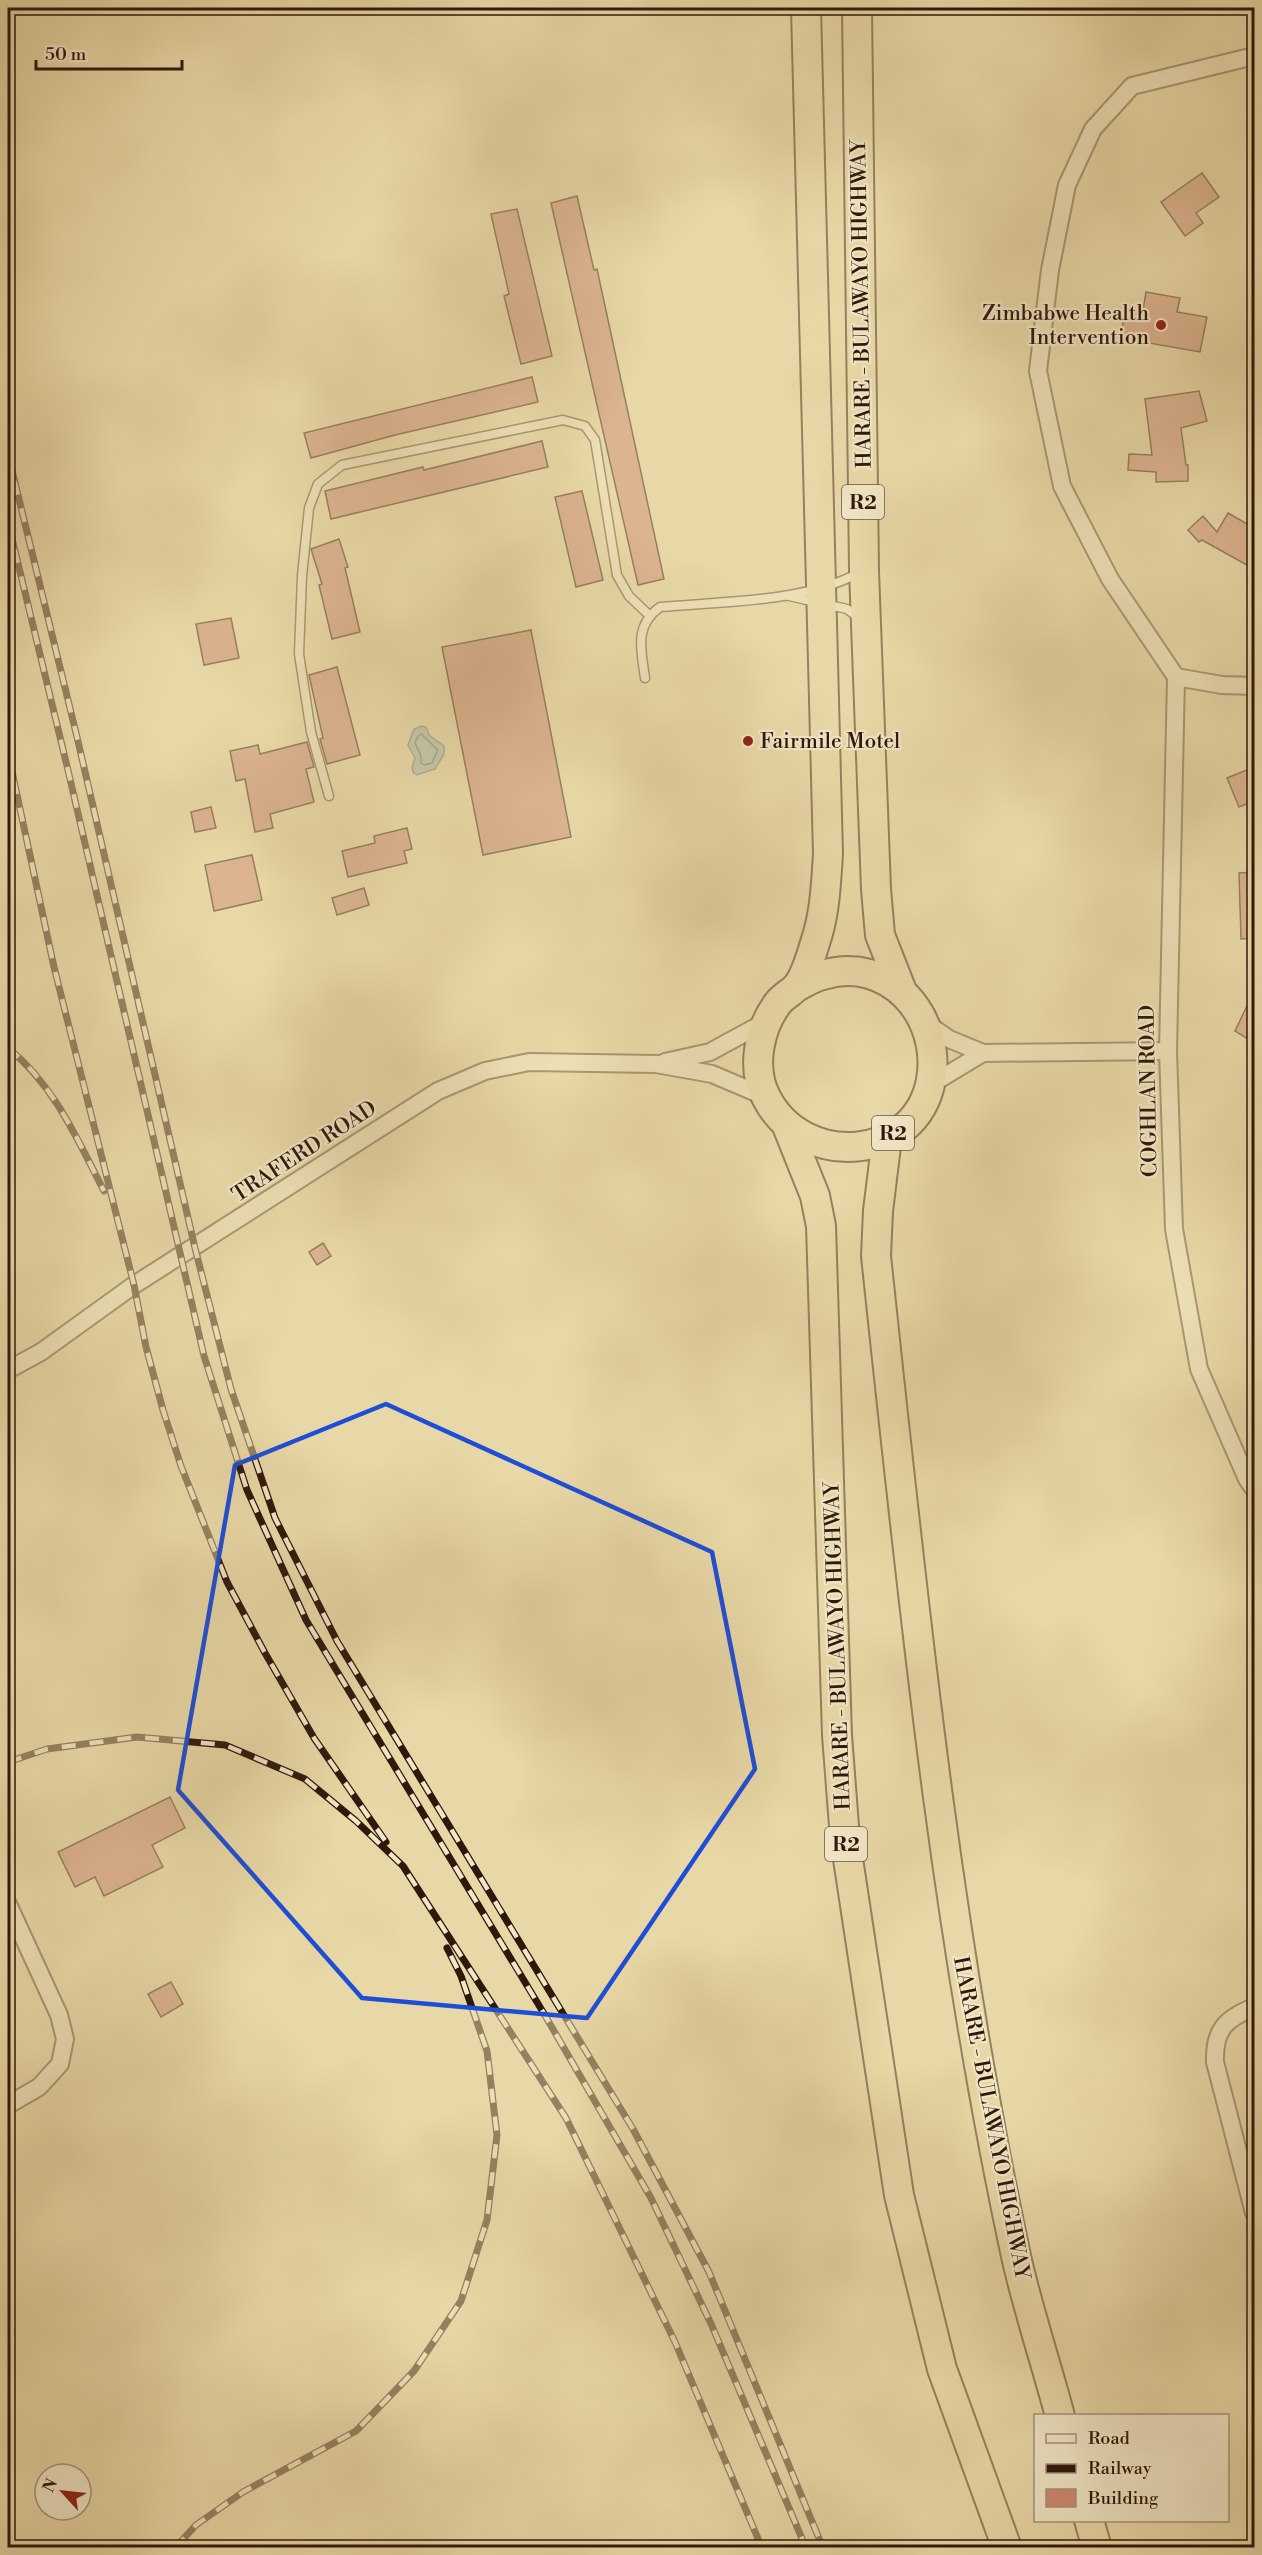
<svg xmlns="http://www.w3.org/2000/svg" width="1262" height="2555" font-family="'Libre Bodoni',serif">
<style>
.water{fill:#99b8af;stroke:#6f786d;stroke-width:1.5}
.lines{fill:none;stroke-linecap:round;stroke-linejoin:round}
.shore{stroke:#64685d;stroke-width:1.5}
.building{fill:#cd8874;stroke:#2f180b;stroke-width:1.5}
.service-casing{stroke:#5e4832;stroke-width:11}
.minor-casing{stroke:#5e4832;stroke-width:20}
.trunk-casing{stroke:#2f180b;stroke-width:32}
.service{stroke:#f1e6c6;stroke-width:8}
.minor{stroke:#f1e6c6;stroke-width:16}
.trunk{stroke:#e9d8a7;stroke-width:28}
.rail-casing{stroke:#2f180b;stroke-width:7}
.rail{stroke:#f1e6c6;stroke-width:4.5;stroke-dasharray:14;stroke-linecap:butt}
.marked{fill:none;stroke:#1d4ed8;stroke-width:4.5;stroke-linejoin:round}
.poi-dot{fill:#8f2418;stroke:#f1e6c6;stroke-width:2}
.labels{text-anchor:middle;stroke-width:4.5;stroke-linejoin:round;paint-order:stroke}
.shield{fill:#f1e6c6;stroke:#695643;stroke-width:1.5}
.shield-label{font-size:20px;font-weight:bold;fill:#2f180b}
.street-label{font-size:21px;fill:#2f180b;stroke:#f1e6c6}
.poi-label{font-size:21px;fill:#2f180b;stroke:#f1e6c6;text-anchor:end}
</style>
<rect width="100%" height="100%" fill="#e9d8a7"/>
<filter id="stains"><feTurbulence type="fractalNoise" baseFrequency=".00333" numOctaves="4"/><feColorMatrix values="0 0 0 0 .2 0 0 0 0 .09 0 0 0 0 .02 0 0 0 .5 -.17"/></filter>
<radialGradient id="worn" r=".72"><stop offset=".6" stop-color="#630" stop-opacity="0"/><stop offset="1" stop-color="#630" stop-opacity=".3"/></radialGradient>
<path class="water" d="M422 726 426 727 429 735 444 746V754L435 769 417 775 413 772 412 767 415 758 408 745 414 729Z"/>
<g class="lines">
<path class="shore" d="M421 734 438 750 432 763 424 765 421 763V756L415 743 418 736Z"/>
</g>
<g class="building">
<path d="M1202 173 1219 197 1196 213 1203 223 1185 236 1161 202Z"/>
<path d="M577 196 594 270 597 269 664 579 638 585 551 203Z"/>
<path d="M517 209 552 356 521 364 504 296 509 294 491 214Z"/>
<path d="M1146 292 1180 298 1177 312 1207 317 1200 352 1120 338 1126 307 1143 310Z"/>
<path d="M532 377 538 402 395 435 311 458 304 433Z"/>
<path d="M1199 391 1207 421 1181 428 1186 465H1188V481L1156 482V472L1128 470 1129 454 1152 455 1145 399Z"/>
<path d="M542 441 548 467 331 519 325 491 423 467 424 470Z"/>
<path d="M582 491 603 580 576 587 555 497Z"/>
<path d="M1228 513 1254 528V569L1202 540 1199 542 1188 530 1203 516 1217 532Z"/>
<path d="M339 539 348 567 345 568 360 632 332 639 319 585 322 584 311 549Z"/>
<path d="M231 618 239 658 204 665 196 624Z"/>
<path d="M531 630 571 837 483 855 442 647Z"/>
<path d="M337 667 360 755 327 764 320 739 323 738 309 675Z"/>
<path d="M307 742 314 767 306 769 314 802 270 814 273 828 255 832 245 779 236 781 230 751 258 745 260 754Z"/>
<path d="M1254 767V801L1239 807 1227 778Z"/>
<path d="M211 807 216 828 195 832 191 812Z"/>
<path d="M407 828 412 849 404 851 407 863 348 877 342 851 375 843 374 836Z"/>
<path d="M252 855 262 900 214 911 205 865Z"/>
<path d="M1254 872V938L1241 939 1239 873Z"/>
<path d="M364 888 369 905 337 915 332 898Z"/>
<path d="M1254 991V1043L1235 1031Z"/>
<path d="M323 1243 331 1256 317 1265 309 1252Z"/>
<path d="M170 1797 185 1828 152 1845 163 1867 104 1896 95 1877 75 1887 58 1852Z"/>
<path d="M171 1982 183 2004 161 2017 148 1994Z"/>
</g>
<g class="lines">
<defs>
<g id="service">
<path d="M789 596 847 609 859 618"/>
<path d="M645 678C641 649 634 626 660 607 724 601 801 603 859 573"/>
<path d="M329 796 311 732 299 654 302 576 309 508 318 484 342 465 563 420 585 426 595 440 617 575 629 596 649 615"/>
</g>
<g id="minor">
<path d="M1254 56 1132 86 1093 129 1067 185 1050 270 1038 371 1062 486 1110 579 1176 677 1222 685 1254 686"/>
<path d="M1176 677 1168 1051 1174 1229 1199 1369 1247 1479 1254 1489"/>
<path d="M926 1023 949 1039 983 1053 930 1085"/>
<path d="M983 1053 1168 1051"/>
<path d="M665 1062 710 1052 767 1021"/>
<path d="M8 1370 41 1352 134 1285 438 1091 485 1071 529 1062 656 1064 712 1074 766 1097"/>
<path d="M8 1904 59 2015 65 2039 60 2064 39 2087 8 2105"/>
<path d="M1254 2007C1225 2019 1214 2030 1215 2062L1254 2213"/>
</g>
<g id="trunk">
<path d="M857 8 864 571 876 889 880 935 902 991"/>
<path d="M798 986C806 982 814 977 823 975 889 955 942 1016 931 1080 916 1162 803 1170 766 1097 751 1068 759 1028 778 1003 783 996 793 992 798 985 806 974 811 956 815 943 825 914 826 884 828 854L806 8"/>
<path d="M787 1126 815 1196 821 1226 837 1735 845 1839 899 2195 942 2369 1007 2548"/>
<path d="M887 1138 878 1211 876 1256C912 1591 945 1926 1016 2256 1028 2310 1046 2363 1060 2416"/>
<path d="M1089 2520 1097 2548"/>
</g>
</defs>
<use href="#service" class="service-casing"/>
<use href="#minor" class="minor-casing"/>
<use href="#trunk" class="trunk-casing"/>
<use href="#service" class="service"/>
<use href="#minor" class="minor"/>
<use href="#trunk" class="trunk"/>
<defs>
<g id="rail">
<path d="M8 454 77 737 195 1248 231 1389 275 1518 337 1641 633 2129 709 2272 823 2548"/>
<path d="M8 522 67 766 204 1356 247 1490 306 1620 543 2012 651 2198 712 2326 806 2548"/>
<path d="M8 753 54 967 134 1285 146 1347 163 1410 181 1466 227 1582 265 1653 314 1738 386 1842"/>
<path d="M8 1048C55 1086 77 1139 104 1191"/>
<path d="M8 1762 47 1749 137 1737 225 1745 305 1779 356 1821 403 1866 566 2118 675 2342 762 2548"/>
<path d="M175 2548 196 2525 243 2492 356 2431 414 2371 461 2301 487 2220 497 2135 487 2051 461 1976 447 1948"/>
</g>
</defs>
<use href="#rail" class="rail-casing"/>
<use href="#rail" class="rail"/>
</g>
<path d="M0 0H1262V2555H0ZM386 1404 712 1552 755 1769 587 2018 362 1998 178 1790 235 1465Z" fill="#e9d8a7" fill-opacity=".55" fill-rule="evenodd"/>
<path class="marked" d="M386 1404 712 1552 755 1769 587 2018 362 1998 178 1790 235 1465Z"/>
<g class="poi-dot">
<circle cx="1161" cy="325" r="6"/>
<circle cx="748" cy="741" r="6"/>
</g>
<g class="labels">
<g class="shield">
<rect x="842" y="485" width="42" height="34" rx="4.5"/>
<rect x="872" y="1116" width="42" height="34" rx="4.5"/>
<rect x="825" y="1827" width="42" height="34" rx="4.5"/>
</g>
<g class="shield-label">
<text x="863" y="509">R2</text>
<text x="893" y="1140">R2</text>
<text x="846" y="1851">R2</text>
</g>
<g class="street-label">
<text transform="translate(861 304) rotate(-91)" y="7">HARARE - BULAWAYO HIGHWAY</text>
<text transform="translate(1148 1091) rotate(-91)" y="7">COGHLAN ROAD</text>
<text transform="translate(304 1151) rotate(-33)" y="7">TRAFERD ROAD</text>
<text transform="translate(837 1646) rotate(-92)" y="7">HARARE - BULAWAYO HIGHWAY</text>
<text transform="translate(992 2118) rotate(79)" y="7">HARARE - BULAWAYO HIGHWAY</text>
</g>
<g class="poi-label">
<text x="1149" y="320">Zimbabwe Health<tspan x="1149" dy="24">Intervention</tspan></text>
<text x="760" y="748" text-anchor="start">Fairmile Motel</text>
</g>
</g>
<rect width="1262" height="2555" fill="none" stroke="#e9d8a7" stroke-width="30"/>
<rect x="9" y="9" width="1244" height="2537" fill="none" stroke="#2f180b" stroke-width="3"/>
<rect x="15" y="15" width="1232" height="2525" fill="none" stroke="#2f180b" stroke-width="1.5"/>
<rect x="1034" y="2414" width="195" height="108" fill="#f1e6c6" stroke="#a3947b" stroke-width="1.5"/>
<rect x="1046" y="2434" width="30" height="9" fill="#f1e6c6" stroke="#a3947b" stroke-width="1.5"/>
<text x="1088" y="2444" font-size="18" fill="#2f180b">Road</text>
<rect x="1046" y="2464" width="30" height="9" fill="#2f180b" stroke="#a3947b" stroke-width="1.5"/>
<text x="1088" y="2474" font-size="18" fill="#2f180b">Railway</text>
<rect x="1046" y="2489" width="30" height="18" fill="#cd8874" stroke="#a3947b" stroke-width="1.5"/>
<text x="1088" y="2504" font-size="18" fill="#2f180b">Building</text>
<g transform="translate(63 2492) rotate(297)"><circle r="28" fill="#f1e6c6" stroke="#a3947b" stroke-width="1.5"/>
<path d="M0-4.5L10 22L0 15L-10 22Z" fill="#8f2418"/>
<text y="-9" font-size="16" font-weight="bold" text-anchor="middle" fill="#2f180b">N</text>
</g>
<path d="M36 60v9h146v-9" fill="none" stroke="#2f180b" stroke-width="3"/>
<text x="45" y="60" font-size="18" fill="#2f180b" stroke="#f1e6c6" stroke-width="4.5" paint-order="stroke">50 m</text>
<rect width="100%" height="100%" filter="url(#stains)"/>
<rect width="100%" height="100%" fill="url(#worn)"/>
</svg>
